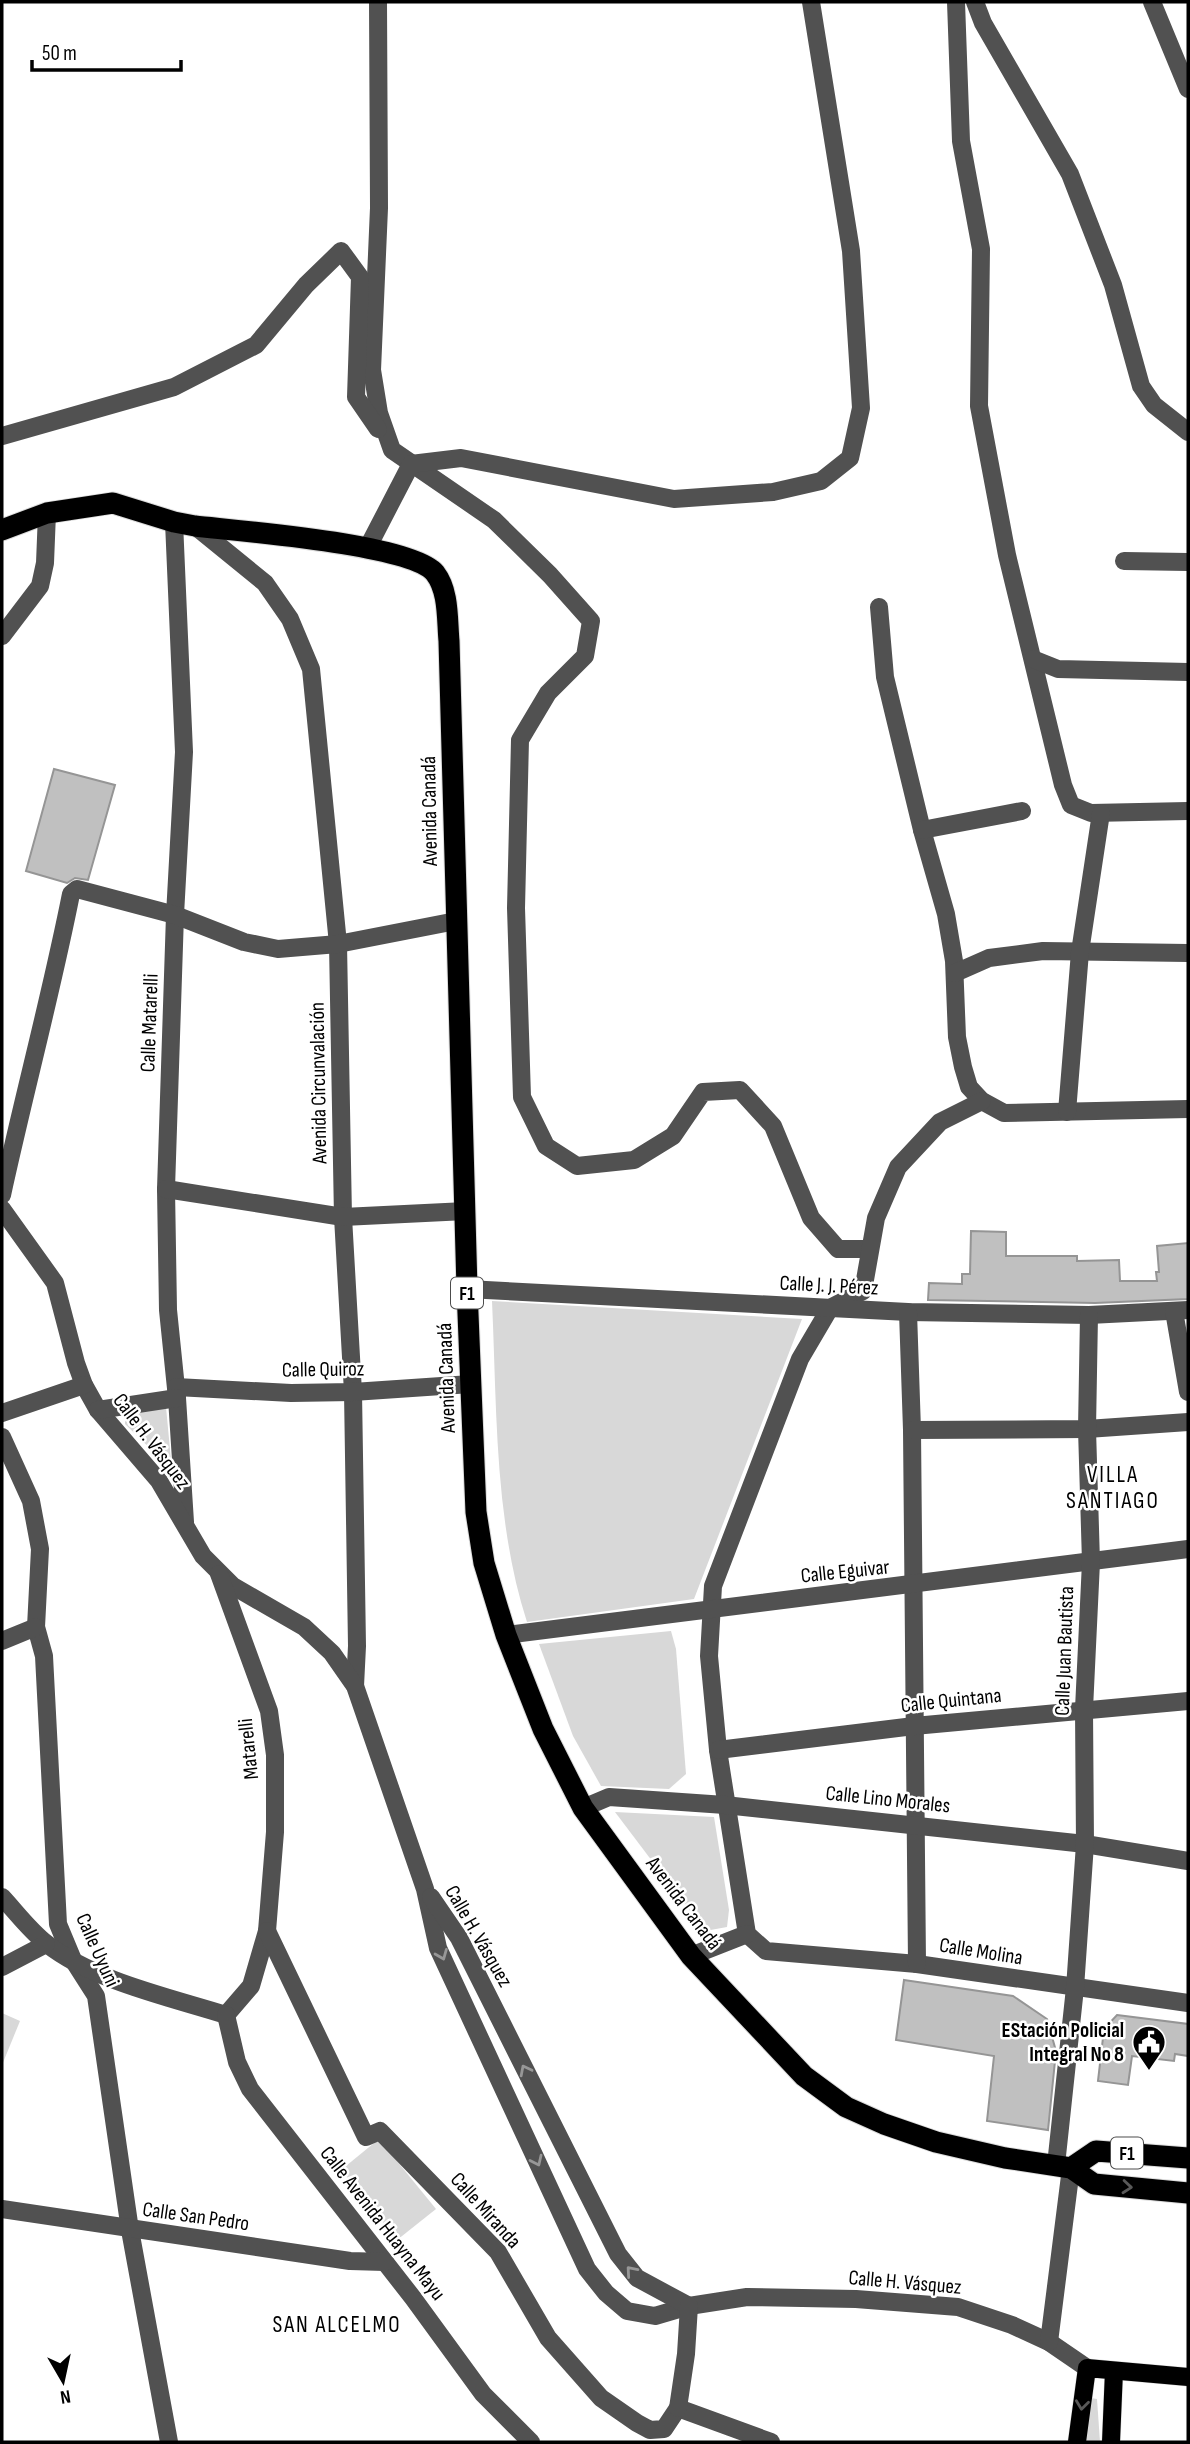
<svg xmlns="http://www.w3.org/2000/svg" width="1190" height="2444" font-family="'Sofia Sans Condensed',sans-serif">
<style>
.green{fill:#d8d8d8}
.building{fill:#c0c0c0;stroke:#959595;stroke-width:2}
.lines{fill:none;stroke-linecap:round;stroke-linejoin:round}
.major-casing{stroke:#dbdbdb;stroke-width:19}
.highway-casing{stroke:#dbdbdb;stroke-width:23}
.minor{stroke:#515151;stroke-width:18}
.major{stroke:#000;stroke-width:18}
.highway{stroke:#000;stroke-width:21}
.oneway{stroke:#979797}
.oneway2{stroke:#595959}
.labels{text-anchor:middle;stroke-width:5;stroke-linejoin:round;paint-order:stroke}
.shield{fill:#fff;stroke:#4c4c4c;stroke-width:2}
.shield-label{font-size:19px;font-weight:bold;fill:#000}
.street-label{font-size:21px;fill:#000;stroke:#fff}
.poi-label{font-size:21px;font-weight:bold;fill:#000;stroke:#fff;text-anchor:end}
.neighbourhood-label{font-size:23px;letter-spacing:2px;fill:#000;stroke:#fff}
</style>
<rect width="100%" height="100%" fill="#fff"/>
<g class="green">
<path d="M492 1301 802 1319 694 1599 527 1622C494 1520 497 1408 492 1301Z"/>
<path d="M166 1407 171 1460 163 1461 125 1424V1415L133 1412Z"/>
<path d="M671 1631 676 1649 686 1774 669 1789 601 1786 573 1736 539 1644Z"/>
<path d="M615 1812 714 1817 729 1910 727 1927 705 1931Z"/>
<path d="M2 2013 20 2021 2 2065Z"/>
<path d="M379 2139 436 2209 397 2240 341 2170Z"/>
<path d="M1091 2398 1097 2399 1100 2442H1085Z"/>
</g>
<g class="building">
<path d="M54 769 115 785 88 880 75 878 67 883 26 871Z"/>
<path d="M971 1231 1006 1232V1256H1077V1261L1119 1260 1120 1281H1157L1156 1272H1159L1157 1246 1188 1243V1299L1095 1303 928 1300 929 1283 962 1284V1274H970Z"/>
<path d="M904 1980 1013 1996 1047 2019 1056 2051 1048 2130 987 2121 994 2056 896 2040Z"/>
<path d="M1117 2015 1188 2024V2056L1175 2054 1174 2061 1132 2056 1128 2085 1098 2081 1104 2029Z"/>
</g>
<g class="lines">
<defs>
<g id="major">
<path d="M1077 2442 1087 2368 1188 2377"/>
<path d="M1111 2442 1114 2371"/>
</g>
<g id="highway">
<path d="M2 530 47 513 113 503 174 522 195 526C239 531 411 544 435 573 449 591 447 619 449 641L467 1289 476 1512 484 1563 506 1635 543 1729 583 1808 691 1956 804 2076 846 2107 884 2124 936 2142 1005 2158 1071 2168 1094 2184 1188 2193"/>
<path d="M1071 2168 1096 2151 1188 2158"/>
</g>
</defs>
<use href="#major" class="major-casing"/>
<use href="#highway" class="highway-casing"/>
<g class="minor">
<path d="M378 2 379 208 372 370 379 413 392 450 494 520 550 575 591 621 585 656 548 693 520 740 516 908 522 1097 546 1146 577 1166 634 1160 673 1136 703 1092 740 1090 773 1126 811 1218 838 1249H870"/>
<path d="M956 2 961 141 981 249 979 406 1007 555 1063 785 1071 805 1091 813 1188 811"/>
<path d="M975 2 983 23 1070 174 1113 285 1141 386 1154 405 1188 432"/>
<path d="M1152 2 1188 89"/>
<path d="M2 436 174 387 256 345 306 285 341 251 360 277 356 397 378 429"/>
<path d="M174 522 184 752 175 915 166 1189 168 1310 177 1398 185 1522"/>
<path d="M195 526 265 583 290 619 311 669 338 944 343 1217 353 1392 357 1646 355 1686"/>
<path d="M368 547 411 464 461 458 674 499 773 492 821 481 850 458 861 408 851 251 811 2"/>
<path d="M1124 561 1188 562"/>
<path d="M879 607 885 677 922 830 946 914 954 961 957 1037 963 1067 969 1087 982 1101 1004 1113 1188 1109"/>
<path d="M2 636 40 586 45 563 47 513"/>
<path d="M1033 659 1058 669 1188 672"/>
<path d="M922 830 1022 811"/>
<path d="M955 973 989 958 1043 951 1188 953"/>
<path d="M982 1101 940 1122 898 1167 876 1218 863 1291 830 1308 800 1359 713 1586 709 1656 718 1750 747 1934 766 1951 917 1964 1188 2003"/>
<path d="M1067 1112 1080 952 1101 813"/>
<path d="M166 1189 343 1217 466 1211"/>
<path d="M2 1195C24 1094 51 995 71 894L77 889 175 915 244 942 278 949 338 944 456 921"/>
<path d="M2 1209 55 1283 76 1363 84 1385 98 1410 159 1481 203 1556 233 1586 304 1627 332 1653 355 1686 425 1889 438 1948 587 2269 606 2293 627 2311 655 2316 689 2306 747 2297 856 2299 958 2307 1012 2325 1049 2342 1087 2368"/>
<path d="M467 1289 908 1312 1089 1315 1188 1310"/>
<path d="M1174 1311 1188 1392"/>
<path d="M908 1312 912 1430 917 1964"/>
<path d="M176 1387 291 1393 353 1392 471 1384"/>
<path d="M98 1410 177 1398"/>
<path d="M2 1413 84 1385"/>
<path d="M912 1430 1087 1429 1188 1422"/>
<path d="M2 1437 31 1501 40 1549 36 1627 44 1656 58 1924 73 1960 96 1996 130 2230 169 2442"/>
<path d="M219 1574 269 1711 275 1755V1832L267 1931 251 1986 226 2015"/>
<path d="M506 1635 1188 1549"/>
<path d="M2 1641 36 1627"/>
<path d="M718 1750 914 1726 1188 1701"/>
<path d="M583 1808 609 1797 725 1805 1085 1844 1188 1861"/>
<path d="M2 1897C16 1912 30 1931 47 1944 94 1981 169 1997 226 2015"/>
<path d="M431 1897 459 1938 618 2254 637 2278 689 2306"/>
<path d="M267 1931 366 2137 380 2131 498 2252 548 2338 601 2398 637 2423 650 2430 664 2429 678 2408 771 2442"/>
<path d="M691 1956 747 1934"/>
<path d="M2 1967 46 1944"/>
<path d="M226 2015 237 2062 250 2089 413 2298 483 2394 531 2442"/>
<path d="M1056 2165 1075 1988 1085 1844 1084 1709 1091 1562 1087 1429 1089 1315"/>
<path d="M2 2209 350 2261 385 2262"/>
<path d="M1049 2342 1071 2168"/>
<path d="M678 2408 686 2354 689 2306"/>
</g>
<use href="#major" class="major"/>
<use href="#highway" class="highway"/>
</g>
<defs><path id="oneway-chevron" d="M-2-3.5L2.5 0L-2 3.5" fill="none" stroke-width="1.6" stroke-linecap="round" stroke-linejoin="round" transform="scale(1.75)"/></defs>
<g class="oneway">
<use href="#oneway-chevron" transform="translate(442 1955) rotate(68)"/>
<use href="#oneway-chevron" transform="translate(525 2070) rotate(-117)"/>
<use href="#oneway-chevron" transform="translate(537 2161) rotate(65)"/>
<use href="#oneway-chevron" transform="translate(631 2271) rotate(-131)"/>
</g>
<g class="oneway2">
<use href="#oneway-chevron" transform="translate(1127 2187) rotate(5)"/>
<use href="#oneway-chevron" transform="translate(1082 2405) rotate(97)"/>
</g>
<defs>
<symbol id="civic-pin" viewBox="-11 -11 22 30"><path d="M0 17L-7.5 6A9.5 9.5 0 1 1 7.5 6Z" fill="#000" stroke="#fff"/><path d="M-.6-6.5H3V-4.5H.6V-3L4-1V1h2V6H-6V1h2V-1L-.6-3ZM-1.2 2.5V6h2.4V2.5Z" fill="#fff"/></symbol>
</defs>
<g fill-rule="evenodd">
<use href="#civic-pin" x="1130" y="2023" width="38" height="52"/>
</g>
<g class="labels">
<g class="shield">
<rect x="451" y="1277.5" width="32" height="31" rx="5"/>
<rect x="1111" y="2137.5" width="32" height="31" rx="5"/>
</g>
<g class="shield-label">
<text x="467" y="1300">F1</text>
<text x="1127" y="2160">F1</text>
</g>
<g class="street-label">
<text transform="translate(429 811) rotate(-91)" y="7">Avenida Canadá</text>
<text transform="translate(149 1023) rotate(-88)" y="7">Calle Matarelli</text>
<text transform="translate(318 1083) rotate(-91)" y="7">Avenida Circunvalación</text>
<text transform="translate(829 1285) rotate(3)" y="7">Calle J. J. Pérez</text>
<text transform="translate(323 1369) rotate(-1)" y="7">Calle Quiroz</text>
<text transform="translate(446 1378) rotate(-92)" y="7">Avenida Canadá</text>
<text transform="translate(152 1441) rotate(53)" y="7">Calle H. Vásquez</text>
<text transform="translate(845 1571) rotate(-6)" y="7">Calle Eguivar</text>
<text transform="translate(1064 1651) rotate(-88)" y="7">Calle Juan Bautista</text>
<text transform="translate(951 1700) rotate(-6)" y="7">Calle Quintana</text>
<text transform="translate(248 1749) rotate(-96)" y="7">Matarelli</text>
<text transform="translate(888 1799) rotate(6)" y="7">Calle Lino Morales</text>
<text transform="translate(684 1903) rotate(53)" y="7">Avenida Canadá</text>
<text transform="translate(479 1936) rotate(60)" y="7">Calle H. Vásquez</text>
<text transform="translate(98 1950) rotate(66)" y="7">Calle Uyuni</text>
<text transform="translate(981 1951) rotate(9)" y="7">Calle Molina</text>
<text transform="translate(486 2210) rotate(48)" y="7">Calle Miranda</text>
<text transform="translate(196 2216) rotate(8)" y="7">Calle San Pedro</text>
<text transform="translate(383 2223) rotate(52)" y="7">Calle Avenida Huayna Mayu</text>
<text transform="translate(905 2282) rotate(5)" y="7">Calle H. Vásquez</text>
</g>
<g class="poi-label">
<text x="1124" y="2037">EStación Policial<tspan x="1124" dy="24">Integral No 8</tspan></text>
</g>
<g class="neighbourhood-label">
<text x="1113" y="1482">VILLA<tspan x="1113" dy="26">SANTIAGO</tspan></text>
<text x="337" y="2332">SAN ALCELMO</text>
</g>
</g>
<rect width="1190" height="2444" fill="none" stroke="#000000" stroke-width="7"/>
<g transform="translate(63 2381) rotate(171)" stroke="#ffffff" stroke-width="5" paint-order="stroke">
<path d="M0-5L12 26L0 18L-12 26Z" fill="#000000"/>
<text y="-10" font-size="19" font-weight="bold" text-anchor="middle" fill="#000000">N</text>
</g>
<path d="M32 60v10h149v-10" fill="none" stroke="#000000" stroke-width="3.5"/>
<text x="42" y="60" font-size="21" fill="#000000" stroke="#ffffff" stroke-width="5" paint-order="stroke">50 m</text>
</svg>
